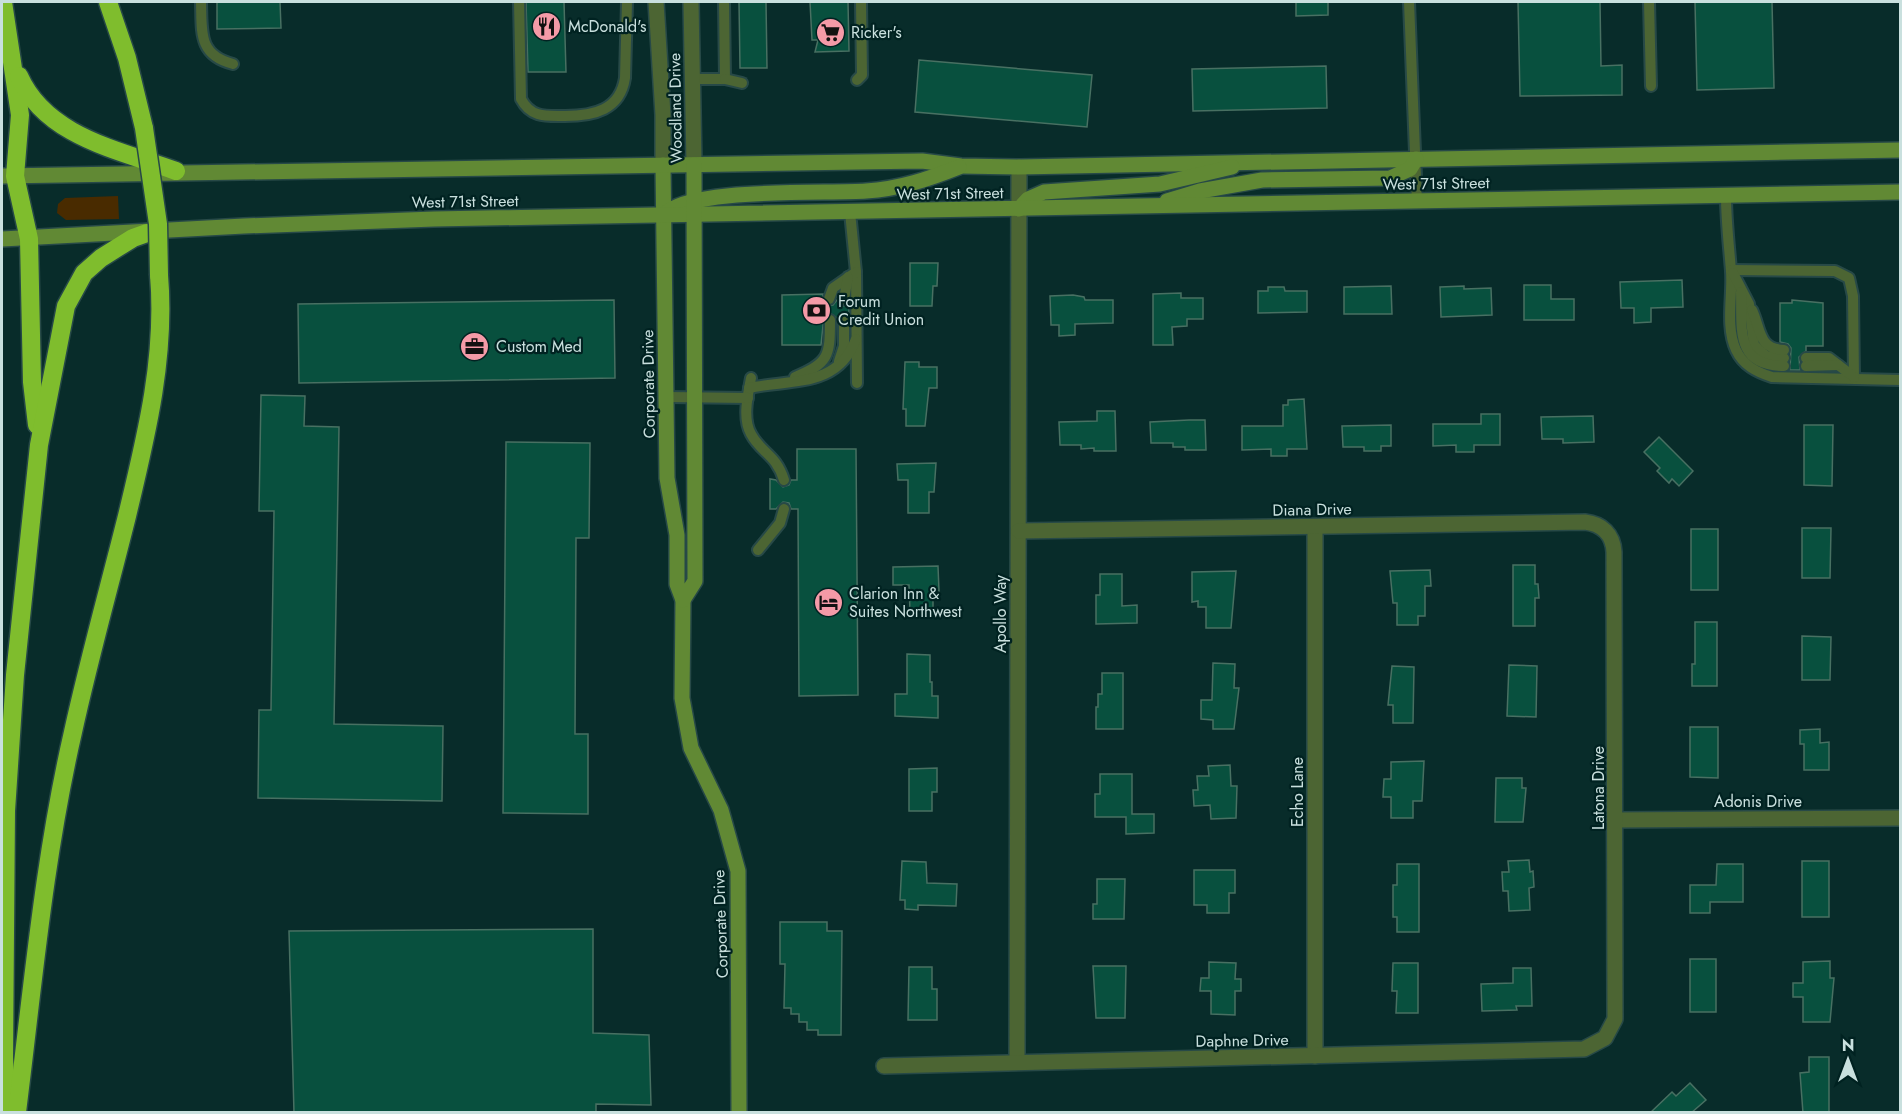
<svg xmlns="http://www.w3.org/2000/svg" width="1902" height="1114" font-family="Jost,sans-serif">
<style>
.green{fill:#492b00}
.building{fill:#08503e;stroke:#487062;stroke-width:1.5}
.lines{fill:none;stroke-linecap:round;stroke-linejoin:round}
.lane-casing{stroke:#274947;stroke-width:14}
.street-casing{stroke:#274947;stroke-width:18}
.secondary-casing{stroke:#274947;stroke-width:18}
.highway-casing{stroke:#274947;stroke-width:21}
.lane{stroke:#4c6533;stroke-width:10}
.street{stroke:#4c6533;stroke-width:15}
.secondary{stroke:#618934;stroke-width:15}
.highway{stroke:#7fbd2d;stroke-width:18}
.highway-bridge-casing{stroke:#274947;stroke-width:21;stroke-linecap:butt}
.highway-bridge{stroke:#7fbd2d;stroke-width:18}
.labels{text-anchor:middle;stroke-width:4.5;stroke-linejoin:round;paint-order:stroke}
.poi-label{font-size:16px;fill:#c9e0de;stroke:#002221;text-anchor:start}
.street-label{font-size:16px;fill:#c9e0de;stroke:#002221}
</style>
<rect width="100%" height="100%" fill="#082c2a"/>
<path class="green" d="M118 196 119 219 66 220 57 213 58 204 65 198Z"/>
<g class="building">
<path d="M217 2H280L281 28 217 29Z"/>
<path d="M526 2H564L566 72H528Z"/>
<path d="M739 2H766L767 68H740Z"/>
<path d="M810 2H848L849 51 815 52 818 40H812Z"/>
<path d="M1296 2H1328V15L1296 16Z"/>
<path d="M1518 2H1600L1601 66 1622 65V95L1520 96Z"/>
<path d="M1695 2H1772L1774 88 1697 90Z"/>
<path d="M919 60 1092 75 1087 127 915 112Z"/>
<path d="M1326 66 1327 108 1193 111 1192 69Z"/>
<path d="M910 263H938L937 286H933L932 306H910Z"/>
<path d="M1682 280 1683 307 1651 308V322L1634 323V308H1621L1620 282Z"/>
<path d="M1524 285H1551V299H1574V320H1524Z"/>
<path d="M1391 286 1392 314H1344V287Z"/>
<path d="M1464 286V289L1491 288 1492 315 1441 317 1440 287Z"/>
<path d="M1268 287H1284L1285 291H1307V312L1258 313V291H1268Z"/>
<path d="M1181 293V298H1203V319H1187V326L1172 327 1173 345H1153V294Z"/>
<path d="M823 294 822 301 826 306 833 305 837 300 842 306 849 305V316L843 314 837 318 829 313 824 316 821 345H782V295Z"/>
<path d="M1073 295 1084 297 1085 300H1113V323L1075 324V335L1059 336V325H1051L1050 296Z"/>
<path d="M614 300 615 378 299 383 298 304Z"/>
<path d="M1792 300 1823 303V346H1806V351L1799 357 1800 370H1790L1791 348 1788 344 1780 342V303H1792Z"/>
<path d="M905 362H919V367H937V388H929L925 426H906V409H903Z"/>
<path d="M261 395 305 396 304 426 339 427 334 724 443 726 442 801 258 798 259 710H271L274 511H259Z"/>
<path d="M1304 399 1307 449H1287V456H1271V449L1242 450V426H1283V405H1288V400Z"/>
<path d="M1097 411H1115L1116 451H1094V448L1081 449V445H1060L1059 422 1097 421Z"/>
<path d="M1481 414H1500V445H1474V452H1456V445L1433 446V424H1481Z"/>
<path d="M1593 416 1594 442 1563 443V439H1542L1541 417Z"/>
<path d="M1189 420H1205L1206 450H1185V447H1173V443H1151L1150 422Z"/>
<path d="M1391 425V446H1381V451H1364V447H1343L1342 426Z"/>
<path d="M1804 425H1833L1832 486 1804 485Z"/>
<path d="M1659 437 1693 471 1679 486 1672 479 1669 483 1657 471 1660 468 1644 452Z"/>
<path d="M506 442 590 443 589 538H576L575 734H588V814L503 813Z"/>
<path d="M797 449H856L858 695 799 696 798 509H791L789 503 783 502 776 509H770V479L776 480 783 487 789 485 791 480H797Z"/>
<path d="M936 463 934 492H929V513H908V480H898L897 464Z"/>
<path d="M1802 528H1831L1830 578H1802Z"/>
<rect x="1691" y="529" width="27" height="61"/>
<path d="M1513 565H1535V584H1538L1539 598H1535V626H1513Z"/>
<path d="M938 566 939 591H933V610L910 611 909 585H893V567Z"/>
<path d="M1430 570 1431 586H1425V616H1418V625H1397V603H1393L1390 571Z"/>
<path d="M1236 571 1231 628H1206V607H1198V601L1192 602V572Z"/>
<path d="M1100 574H1122V606L1137 605V623L1096 624V595H1100Z"/>
<path d="M1695 622H1717V686H1692V664H1695Z"/>
<path d="M1802 636 1831 637 1830 680H1802Z"/>
<path d="M907 654 930 655V682H932V696H938V718L895 716V694H907Z"/>
<path d="M1213 663 1235 664 1234 688H1239L1234 729H1213V720L1201 719V700H1212Z"/>
<path d="M1509 665 1537 666 1536 717 1507 716Z"/>
<path d="M1392 666 1414 667 1413 723H1393V705H1388Z"/>
<path d="M1102 673H1123V729H1096V707H1098V694H1102Z"/>
<path d="M1690 727H1718V778L1690 777Z"/>
<path d="M1820 729V743L1829 742V770H1804V744H1800V730Z"/>
<path d="M1424 761 1422 801H1413V818H1391V797H1383L1384 779H1391V762Z"/>
<path d="M1230 765 1231 786H1237L1236 818 1211 819 1210 805 1194 806 1193 790H1198L1197 776H1209L1208 766Z"/>
<path d="M937 768V792H932V811H909V769Z"/>
<path d="M1100 774H1132V814H1154V833L1126 834V817H1095V794H1100Z"/>
<path d="M1496 778H1522V788H1526L1523 822H1495Z"/>
<path d="M1529 860 1530 872 1533 871 1534 887 1529 888 1530 910 1509 911 1508 891H1503L1502 872H1509L1508 861Z"/>
<path d="M902 861 926 862 927 883 957 884 956 906 918 905V910L905 909V900H900Z"/>
<rect x="1802" y="861" width="27" height="56"/>
<path d="M1397 864H1419V932H1397V917H1393V885H1397Z"/>
<path d="M1717 864H1743V902H1710V913H1690V885H1716Z"/>
<path d="M1194 870H1235V893H1229V913H1207V905H1194Z"/>
<path d="M1097 879H1125L1124 919H1093V904H1097Z"/>
<path d="M780 922H827V931H842L841 1035H818V1030H807V1022H799V1014H791V1008H784L785 964H780Z"/>
<path d="M593 929V1033L649 1035 651 1105 596 1104V1113H294L289 931Z"/>
<rect x="1690" y="959" width="26" height="53"/>
<path d="M1830 961V978H1834L1830 1022H1803V997H1793V983H1803V962Z"/>
<path d="M1209 962 1236 963 1235 979H1241V991H1235V1015L1211 1014V991H1200L1201 978H1209Z"/>
<path d="M1393 963H1418V1013H1396L1397 991H1392Z"/>
<path d="M1093 966H1126L1125 1018H1096Z"/>
<path d="M909 967H932V989H937V1020H908Z"/>
<path d="M1513 968H1531L1532 1006H1516L1517 1010 1482 1011 1481 984 1513 983Z"/>
<path d="M1809 1057H1829V1113H1803L1800 1073 1809 1072Z"/>
<path d="M1690 1083 1706 1100 1691 1113H1650L1672 1092 1676 1096Z"/>
</g>
<g class="lines">
<defs>
<g id="lane">
<path d="M201 2C202 32 198 55 233 64"/>
<path d="M519 2 521 99C531 118 546 116 565 116 594 116 620 110 625 78L627 2"/>
<path d="M1409 2 1417 202"/>
<path d="M1649 2 1651 86"/>
<path d="M693 79H725L724 2"/>
<path d="M725 79 742 83"/>
<path d="M857 80 862 75 861 2"/>
<path d="M1726 196C1726 221 1729 245 1731 271 1733 295 1725 326 1736 350 1743 365 1756 372 1772 377L1900 380"/>
<path d="M850 212 856 272 857 383"/>
<path d="M1731 270 1835 271 1849 278 1853 296 1854 378"/>
<path d="M1733 273 1749 304 1754 345 1766 356 1784 358"/>
<path d="M1741 292C1742 329 1735 366 1784 366"/>
<path d="M829 299 833 288 856 272"/>
<path d="M844 299 848 277"/>
<path d="M1752 310C1761 329 1758 349 1784 350"/>
<path d="M1806 358H1829L1854 377"/>
<path d="M839 361 844 346V321"/>
<path d="M1806 366 1838 365"/>
<path d="M795 377C829 363 830 356 830 320"/>
<path d="M751 378C748 395 742 418 751 434 761 453 776 454 784 480"/>
<path d="M749 388C791 379 838 388 856 339"/>
<path d="M667 397 748 398"/>
<path d="M758 550 780 523 784 509"/>
</g>
<g id="street">
<path d="M656 2 663 115V165"/>
<path d="M691 2 694 165"/>
<path d="M1616 820 1900 818"/>
<path d="M1315 1056V527"/>
<path d="M1017 1062 1019 167"/>
<path d="M884 1066 1584 1049 1605 1038 1615 1019 1614 552C1613 534 1602 524 1585 522L1019 531"/>
</g>
<g id="secondary">
<path d="M663 165 667 478 677 535V584L683 600 682 698 691 748 721 810 738 871 739 1112"/>
<path d="M2 176 922 161 961 166 1019 167 1900 150"/>
<path d="M1167 201 1200 191 1262 180 1390 178 1410 169 1416 159"/>
<path d="M1019 209 1028 199 1044 192 1160 184 1232 167"/>
<path d="M664 215C687 187 826 194 866 191 899 189 929 179 959 167"/>
<path d="M2 239 244 226 434 219 1900 192"/>
<path d="M683 600 695 581 694 165"/>
</g>
<g id="highway">
<path d="M3 2 20 115 15 176 29 239 32 382 37 425"/>
<path d="M108 2 127 58 144 128"/>
<path d="M19 76C46 137 119 150 176 171"/>
<path d="M7 1112 4 1058 6 811 15 675 39 445 66 306 84 273 101 258 133 238 147 233"/>
<path d="M17 1112C33 985 44 858 73 732 89 659 109 588 127 516 146 437 166 357 159 275"/>
</g>
</defs>
<use href="#lane" class="lane-casing"/>
<use href="#street" class="street-casing"/>
<use href="#secondary" class="secondary-casing"/>
<use href="#highway" class="highway-casing"/>
<use href="#lane" class="lane"/>
<use href="#street" class="street"/>
<use href="#secondary" class="secondary"/>
<use href="#highway" class="highway"/>
<defs>
<path id="highway-bridge" d="M144 128 158 224 159 275"/>
</defs>
<use href="#highway-bridge" class="highway-bridge-casing"/>
<use href="#highway-bridge" class="highway-bridge"/>
</g>
<defs>
<symbol id="restaurant-disc" viewBox="-11 -11 22 22"><circle r="9.5" fill="#f49aa7" stroke="#002221"/><path d="M-5-6h1v4h1v-4h1v4h1v-4h1v5L-1.5 .5V6h-2V.5L-5-1ZM5-6V6H3V1.5H1.5Q1.5-4 5-6Z" fill="#111"/></symbol>
<symbol id="supermarket-disc" viewBox="-11 -11 22 22"><circle r="9.5" fill="#f49aa7" stroke="#002221"/><path d="M-6-5.5h2.5l.6 2H6L4.5 2H-2.5L-4.4-4H-6ZM-1.5 3.2a1.3 1.3 0 1 0 .1 0ZM3 3.2a1.3 1.3 0 1 0 .1 0Z" fill="#111"/></symbol>
<symbol id="bank-disc" viewBox="-11 -11 22 22"><circle r="9.5" fill="#f49aa7" stroke="#002221"/><path d="M-6-4H6V4H-6ZM0-2.3a2.3 2.3 0 1 0 0 4.6a2.3 2.3 0 1 0 0-4.6Z" fill="#111"/></symbol>
<symbol id="office-disc" viewBox="-11 -11 22 22"><circle r="9.5" fill="#f49aa7" stroke="#002221"/><path d="M-6-3h4V-5.5h4V-3h4V5H-6ZM-1-4.5V-3h2v-1.5ZM-6 0V1H6V0Z" fill="#111"/></symbol>
<symbol id="hotel-disc" viewBox="-11 -11 22 22"><circle r="9.5" fill="#f49aa7" stroke="#002221"/><path d="M-6-4.5h1.5V1H6V5H4.5V3h-9V5H-6ZM-4 0a1.8 1.8 0 1 1 3.6 0ZM.5 0V-2.5h3Q6-2.5 6 0Z" fill="#111"/></symbol>
</defs>
<g fill-rule="evenodd">
<use href="#restaurant-disc" x="530" y="10" width="33" height="33"/>
<use href="#supermarket-disc" x="814" y="16" width="33" height="33"/>
<use href="#bank-disc" x="800" y="294" width="33" height="33"/>
<use href="#office-disc" x="458" y="330" width="33" height="33"/>
<use href="#hotel-disc" x="812" y="586" width="33" height="33"/>
</g>
<g class="labels">
<g class="poi-label">
<text x="568" y="32">McDonald's</text>
<text x="851" y="38">Ricker's</text>
<text x="838" y="307">Forum<tspan x="838" dy="18">Credit Union</tspan></text>
<text x="496" y="352">Custom Med</text>
<text x="849" y="599">Clarion Inn &amp;<tspan x="849" dy="18">Suites Northwest</tspan></text>
</g>
<g class="street-label">
<text transform="translate(675 108) rotate(-91)" y="6">Woodland Drive</text>
<text transform="translate(1436 183) rotate(-1)" y="6">West 71st Street</text>
<text transform="translate(950 193) rotate(-1)" y="6">West 71st Street</text>
<text transform="translate(465 201) rotate(-1)" y="6">West 71st Street</text>
<text transform="translate(648 384) rotate(-91)" y="6">Corporate Drive</text>
<text transform="translate(1312 509) rotate(-1)" y="6">Diana Drive</text>
<text transform="translate(1000 614) rotate(-90)" y="6">Apollo Way</text>
<text transform="translate(1598 788) rotate(-90)" y="6">Latona Drive</text>
<text transform="translate(1297 792) rotate(-90)" y="6">Echo Lane</text>
<text x="1758" y="807">Adonis Drive</text>
<text transform="translate(720 924) rotate(-92)" y="6">Corporate Drive</text>
<text transform="translate(1242 1040) rotate(-1)" y="6">Daphne Drive</text>
</g>
</g>
<rect width="1902" height="1114" fill="none" stroke="#c9e0de" stroke-width="6"/>
<g transform="translate(1848 1060)" stroke="#002221" stroke-width="4.5" paint-order="stroke">
<path d="M0-4.5L10 22L0 15L-10 22Z" fill="#c9e0de"/>
<text y="-9" font-size="16" font-weight="bold" text-anchor="middle" fill="#c9e0de">N</text>
</g>
</svg>
